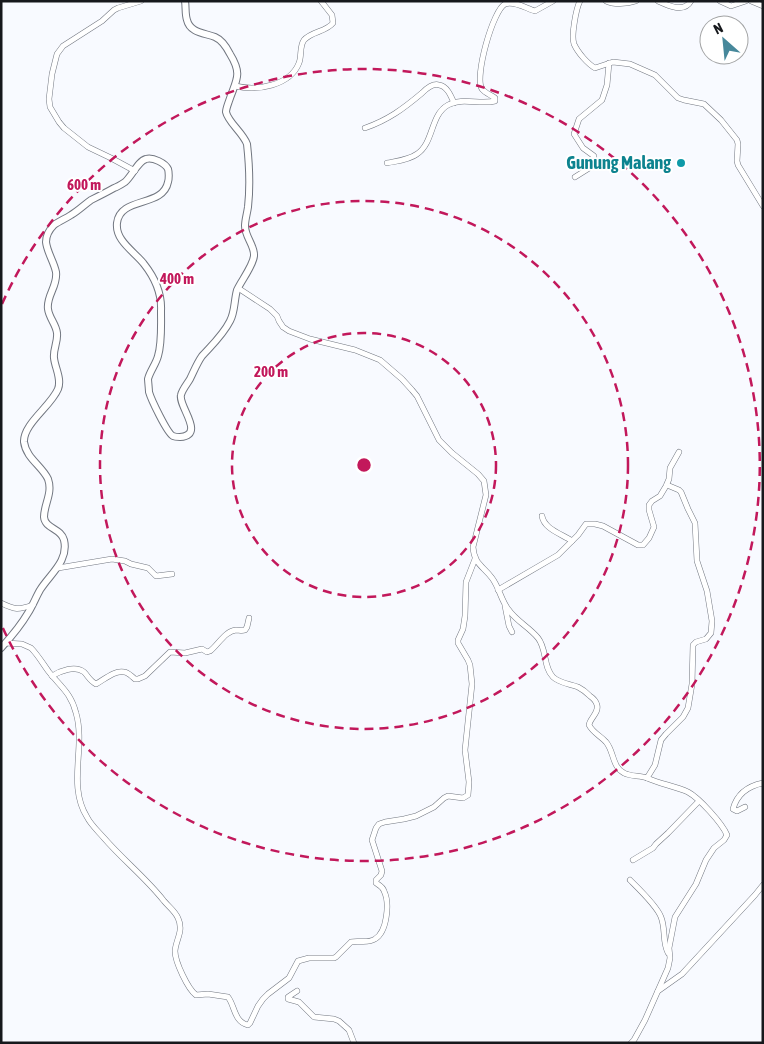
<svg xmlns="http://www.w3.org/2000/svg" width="764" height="1044" font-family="'Asap Condensed',sans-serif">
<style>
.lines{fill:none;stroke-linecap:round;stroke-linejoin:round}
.minor-casing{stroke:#727781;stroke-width:6}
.tertiary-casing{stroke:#727781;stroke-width:8}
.minor{stroke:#fff;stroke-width:5}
.tertiary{stroke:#fff;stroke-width:6}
.ring{fill:none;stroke:#c2185b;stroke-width:2.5;stroke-dasharray:9 6}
.culture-dot{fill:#0f9aa8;stroke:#fff;stroke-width:2}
.labels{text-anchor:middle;stroke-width:4;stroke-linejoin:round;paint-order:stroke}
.culture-label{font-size:18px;font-weight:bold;fill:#0d838f;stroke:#fff;text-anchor:end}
.centre{fill:#c2185b;stroke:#fff;stroke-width:2.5}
.ring-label{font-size:15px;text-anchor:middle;font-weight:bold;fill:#c2185b;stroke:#fff;stroke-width:4;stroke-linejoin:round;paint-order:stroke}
</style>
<rect width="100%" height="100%" fill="#f8faff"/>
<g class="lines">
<defs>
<g id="minor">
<path d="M580 1C576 9 571 36 574 44 578 53 588 64 595 68L613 62 630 64 655 75 678 98 684 100 704 104 721 120 737 140 738 144 737 161 738 165 763 206"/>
<path d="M606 1C614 5 627 4 636 1"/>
<path d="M658 1C669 6 684 13 691 1"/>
<path d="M720 1 731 6 746 1"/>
<path d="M751 1 763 6"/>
<path d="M235 86C257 91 290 86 299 63 302 56 299 47 304 40 312 31 326 32 333 23L332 15 321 1"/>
<path d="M365 128C388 120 403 109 422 93 426 89 433 83 439 85 447 86 451 96 454 103"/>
<path d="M387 163C397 161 409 160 417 154 434 143 430 115 448 105 462 97 480 105 495 101V98C491 95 485 93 482 89 474 77 493 10 505 4 514 0 527 9 535 11L553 1"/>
<path d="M135 171 111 158 88 147 64 128 59 122 50 107 49 99 52 74 57 54 63 46 102 21 114 10 118 8 141 1"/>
<path d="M575 177 591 167 594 156 583 148 574 134 579 119 602 100 607 85 609 63"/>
<path d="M238 288 270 309 277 316 279 321 283 327 289 331 310 339 355 350 380 360 402 379 412 390 417 396 439 440 452 453 478 474 484 481 486 495 473 547C474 564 483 566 492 578 499 587 501 600 508 609 516 621 529 627 538 638 547 649 543 667 553 677 559 683 570 684 578 687 582 689 586 692 590 696 593 698 596 701 597 705 599 713 590 718 589 725 593 733 601 736 606 742 614 751 612 767 624 773 631 777 640 775 647 778"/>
<path d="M542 516C544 529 562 534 572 541"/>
<path d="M58 568 112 559 125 561 131 564 148 568 156 576 172 574"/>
<path d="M498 590 558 555 578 535 586 524H595L603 526 638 545H643L649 538 654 527 649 510V505L652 501 660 496 666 486 669 479 670 468 679 452"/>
<path d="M1 603C15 610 18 610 33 605"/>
<path d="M505 606 509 626 512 632"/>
<path d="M5 643 22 644 31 648C38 655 43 664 49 672 61 687 71 693 76 713 86 747 67 785 87 817 91 825 98 831 104 838 123 860 146 878 164 901 169 907 175 911 178 918 184 931 176 939 175 951 175 962 188 989 196 995L208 994 228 997C235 1006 234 1022 248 1025L250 1023 258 1006 263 999 268 994 289 978 298 961 309 958H334L336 957 351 942C359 940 367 944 375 939 387 932 390 903 384 891 383 887 379 885 376 883V880L381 875 382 871 372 840 376 828 379 824 385 822 404 819 416 816 434 807 444 798 448 796 463 798 468 795 469 782 465 750 472 684 470 665 468 660 458 643V640L463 629 465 616 466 582 475 559"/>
<path d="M52 676C60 671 75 665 84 672 88 676 90 681 96 684 104 680 114 670 124 672 128 672 131 676 135 679H138L145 676 170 652 185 653 202 649 207 652 210 651C218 645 225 631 236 630 239 630 242 631 245 630L247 627 249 618"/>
<path d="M745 807 737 811 733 809C737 794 748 786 763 783"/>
<path d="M633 860 653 848 656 844 668 833 699 801"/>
<path d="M630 880C639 889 657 906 661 917 666 930 662 941 668 953"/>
<path d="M297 991 288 997V999L299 1002 314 1017 334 1019 339 1021 349 1030 354 1043"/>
<path d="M658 991 682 974 755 895 763 885"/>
<path d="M631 1043 634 1040 645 1020 668 968 670 958 669 948 675 917 696 884 706 860 714 848 724 840 727 835C722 823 699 798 688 792 675 786 660 784 647 778L655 765 661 740 666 734 683 717 688 708 692 684 693 645 696 642 706 639 711 633 712 621 707 591 697 561 695 523 688 509 681 492 679 490 667 485"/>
</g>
<path id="tertiary" d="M1 648C11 637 21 625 28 613 33 605 36 597 40 590 50 574 69 561 64 540 61 528 45 529 44 517 44 504 53 493 48 479 42 466 26 458 24 442 23 424 51 406 58 389 62 379 55 368 54 358 53 349 58 342 57 333 56 324 49 318 48 309 46 296 58 286 56 272 54 262 47 252 46 242 46 235 50 229 54 225 59 221 65 219 71 215 78 211 84 205 91 200 99 196 107 192 114 188 117 187 122 184 125 182 132 176 138 161 146 159 153 157 165 163 168 169 169 172 169 179 168 182 163 208 120 196 117 223 115 241 135 252 144 264 155 278 162 293 161 311 161 325 162 343 158 356 156 364 150 371 148 379 148 380 149 390 149 392 151 399 167 433 173 436 175 437 177 437 180 437 206 435 178 406 181 395 182 390 187 384 190 379 194 371 197 363 202 356 212 345 223 335 230 321 235 312 234 301 237 290 241 281 253 266 254 256 255 246 245 237 245 226 245 220 247 214 248 207 250 189 249 162 247 144 243 133 228 122 226 112 226 109 228 104 229 101 236 80 243 75 230 54 227 48 222 40 215 37 205 33 190 33 187 20 185 14 186 7 185 1"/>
</defs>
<use href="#minor" class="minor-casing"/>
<use href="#tertiary" class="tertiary-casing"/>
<use href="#minor" class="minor"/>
<use href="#tertiary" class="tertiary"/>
</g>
<g class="ring">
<circle cx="364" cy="465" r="132"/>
<circle cx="364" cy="465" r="264"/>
<path d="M2 304A396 396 0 1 1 2 626"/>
</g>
<circle class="culture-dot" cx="681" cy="163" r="5"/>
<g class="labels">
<g class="culture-label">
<text x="671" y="169">Gunung Malang</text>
</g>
</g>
<circle cx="364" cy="465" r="8" class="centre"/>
<g class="ring-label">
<text x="84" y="190">600 m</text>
<text x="177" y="284">400 m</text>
<text x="271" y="377">200 m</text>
</g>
<rect width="764" height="1044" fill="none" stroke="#16181c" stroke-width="5"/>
<g transform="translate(724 40) rotate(333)"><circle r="24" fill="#ffffff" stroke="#a2a3a4"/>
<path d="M0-4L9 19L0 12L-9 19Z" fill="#47889b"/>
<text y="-8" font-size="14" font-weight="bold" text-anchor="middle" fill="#16181c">N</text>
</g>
</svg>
